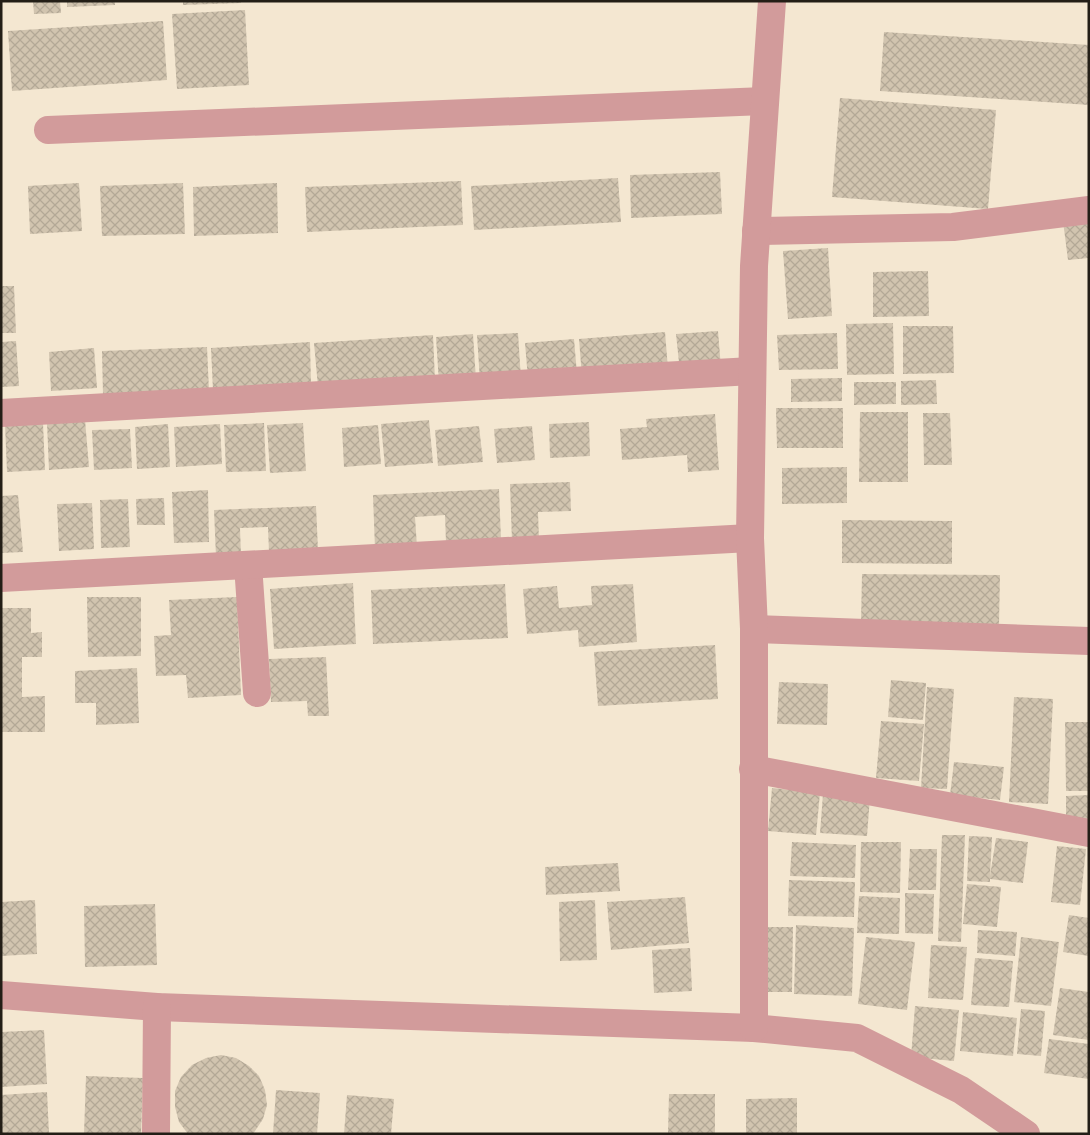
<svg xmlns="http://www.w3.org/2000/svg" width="1090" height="1135" font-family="'Varela Round',sans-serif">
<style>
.building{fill:url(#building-cross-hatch)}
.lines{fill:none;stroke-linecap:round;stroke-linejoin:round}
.minor{stroke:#d29b9b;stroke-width:28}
</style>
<defs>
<pattern id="building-cross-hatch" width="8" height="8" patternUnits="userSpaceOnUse" patternTransform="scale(1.25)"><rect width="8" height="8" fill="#d1c4af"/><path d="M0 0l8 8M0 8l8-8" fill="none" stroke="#b3a896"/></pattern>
</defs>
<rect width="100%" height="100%" fill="#f4e7d1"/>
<g class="building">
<path d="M33 1H60L61 13 34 14Z"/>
<path d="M67 1H115V5L67 7Z"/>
<path d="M183 1H241V3L183 5Z"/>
<path d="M245 10 249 85 177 89 172 14Z"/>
<path d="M163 21 167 80 12 91 8 31Z"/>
<path d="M884 32 1089 45V105L880 91Z"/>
<path d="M840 98 996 110 988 209 832 197Z"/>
<path d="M720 172 722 214 631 218 630 175Z"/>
<path d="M618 178 621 222 474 230 471 186Z"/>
<path d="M461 181 463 225 307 232 305 187Z"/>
<path d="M79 183 82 231 30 234 28 186Z"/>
<path d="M183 183 185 234 102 236 100 186Z"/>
<path d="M277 183 278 233 194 236 193 187Z"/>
<path d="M1089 218V258L1068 260 1063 221Z"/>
<path d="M828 248 832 316 788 319 783 251Z"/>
<path d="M928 271 929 316 873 317V272Z"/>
<path d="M1 286H14L16 333H1Z"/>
<path d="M893 323 894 374 847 375 846 324Z"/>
<path d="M903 326H953L954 373 903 374Z"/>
<path d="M718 331 721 368 680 372 676 334Z"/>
<path d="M665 332 668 369 582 377 579 339Z"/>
<path d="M518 333 521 379 480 381 477 335Z"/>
<path d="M837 333 838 369 779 370 777 335Z"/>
<path d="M473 334 476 380 439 383 436 337Z"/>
<path d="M433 335 435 380 318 387 314 343Z"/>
<path d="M574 339 577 374 528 379 525 343Z"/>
<path d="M16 341 19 386 1 387V342Z"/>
<path d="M310 342 311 386 213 391 211 348Z"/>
<path d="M207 347 209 391 103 395 102 351Z"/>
<path d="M94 348 97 388 51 391 49 352Z"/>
<path d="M842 378V401L791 402V379Z"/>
<path d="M936 380 937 404 901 405V381Z"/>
<path d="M854 382H896V404L854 405Z"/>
<path d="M776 408H843V448H777Z"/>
<path d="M860 412H908V482H859Z"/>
<path d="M923 413H950L952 465H924Z"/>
<path d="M715 414 719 470 688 472 687 455 622 460 620 429 647 427 646 419Z"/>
<path d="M85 420 89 467 49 470 47 423Z"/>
<path d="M429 420 433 463 385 467 381 424Z"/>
<path d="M589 422 590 456 550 458 549 424Z"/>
<path d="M43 423 45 470 7 472 5 424Z"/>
<path d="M264 423 266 471 226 472 224 425Z"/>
<path d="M303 423 306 471 270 473 267 425Z"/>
<path d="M168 424 170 467 137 469 135 427Z"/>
<path d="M220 424 222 464 176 467 174 427Z"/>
<path d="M378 425 381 464 344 467 342 428Z"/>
<path d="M479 426 483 462 438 466 435 430Z"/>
<path d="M532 426 535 460 497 463 494 429Z"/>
<path d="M130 429 132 468 94 470 92 430Z"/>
<path d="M847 467V503L782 504V468Z"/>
<path d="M570 482 571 511 538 512 539 541 512 542 510 484Z"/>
<path d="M499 489 501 540 446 543 445 515 415 517 417 547 375 549 373 495Z"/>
<path d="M208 490 209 542 174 543 172 492Z"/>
<path d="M18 495 23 552 1 553V496Z"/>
<path d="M164 498 165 525H137L136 499Z"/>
<path d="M128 499 130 547 101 548 100 500Z"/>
<path d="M92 503 94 549 59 551 57 504Z"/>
<path d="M316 506 318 550 269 552 268 527 240 528 241 556 216 557 214 510Z"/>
<path d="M842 520 952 521V564L842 563Z"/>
<path d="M862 574 1000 575 999 625 861 623Z"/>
<path d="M353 583 356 644 274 649 270 589Z"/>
<path d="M505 584 508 638 373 644 371 590Z"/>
<path d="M633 584 637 642 579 647 578 630 527 634 523 589 557 586 559 608 592 605 591 586Z"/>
<path d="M87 597H141V656L88 657Z"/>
<path d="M237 597 241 695 188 698 186 675 156 676 154 636 171 635 169 600Z"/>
<path d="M1 608H31V633L42 632V657H22V697L45 696V732H1Z"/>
<path d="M715 645 718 699 598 706 594 652Z"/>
<path d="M326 657 329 716H308L307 701 271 702 269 659Z"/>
<path d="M137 668 139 723 96 725V703H75V671Z"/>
<path d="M891 680 926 683 923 720 888 717Z"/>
<path d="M779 682 828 684 827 725 777 724Z"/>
<path d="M927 687 954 689 947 789 921 788Z"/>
<path d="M1014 697 1053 699 1048 804 1009 802Z"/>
<path d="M881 721 924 724 919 781 876 778Z"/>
<path d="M1065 722H1089V791H1066Z"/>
<path d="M954 762 1004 767 1000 800 950 795Z"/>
<path d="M772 788 820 793 816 835 768 831Z"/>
<path d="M823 794 870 797 867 836 820 833Z"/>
<path d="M1089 795V824H1066V796Z"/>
<path d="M942 835H965L961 942 938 941Z"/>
<path d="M969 836 992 837 990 876 996 838 1028 842 1023 883 990 879V882L967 881Z"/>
<path d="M792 842 856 845 855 878 790 876Z"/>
<path d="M861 842H901L900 893 860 892Z"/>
<path d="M1057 846 1086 849 1080 905 1051 902Z"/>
<path d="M910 849H937L936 890H908Z"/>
<path d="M618 863 620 891 546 895 545 867Z"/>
<path d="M789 880 855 882 854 917 788 916Z"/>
<path d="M967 884 1001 887 997 927 963 924Z"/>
<path d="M905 893 934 894 933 934 905 933Z"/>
<path d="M859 896 900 898 899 934 857 933Z"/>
<path d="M685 897 689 943 611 950 607 902Z"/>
<path d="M35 900 37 954 1 956V902Z"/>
<path d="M595 900 597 960 560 961 559 902Z"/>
<path d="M155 904 157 965 85 967 84 906Z"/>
<path d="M1069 915 1089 918V956L1063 952Z"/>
<path d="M796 925 854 928 852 996 794 994Z"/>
<path d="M759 927H793L792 992H759Z"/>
<path d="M978 930 1017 932 1015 956 977 953Z"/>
<path d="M866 937 915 942 907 1010 858 1004Z"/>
<path d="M1021 937 1059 942 1051 1006 1014 1002Z"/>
<path d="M931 945 967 947 963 1000 928 998Z"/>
<path d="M690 948 692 991 654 993 652 950Z"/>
<path d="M975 958 1013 961 1009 1007 971 1005Z"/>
<path d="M1060 988 1089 992V1040L1053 1035Z"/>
<path d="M915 1006 959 1010 954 1061 911 1057Z"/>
<path d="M1021 1009 1045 1011 1041 1056 1017 1054Z"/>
<path d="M963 1012 1017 1018 1013 1056 960 1051Z"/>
<path d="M44 1030 47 1084 1 1087V1032Z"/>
<path d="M1049 1039 1089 1044V1079L1044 1073Z"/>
<path d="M221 1055 236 1058 249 1066 259 1076 265 1090 267 1105 263 1119 253 1134H188L179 1122 175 1107V1091L181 1077 192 1065 206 1058Z"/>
<path d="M86 1076 143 1078 141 1134H84Z"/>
<path d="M276 1090 320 1093 317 1134H273Z"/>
<path d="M47 1092 49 1134H2L1 1095Z"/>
<path d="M669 1094H715V1134H668Z"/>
<path d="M347 1095 394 1099 391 1134H344Z"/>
<path d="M797 1098V1134H746V1099Z"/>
</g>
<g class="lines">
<g class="minor">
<path d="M48 130 765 101"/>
<path d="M756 231 953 227 1089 210"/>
<path d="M1 413 752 371"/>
<path d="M248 565 257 693"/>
<path d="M1 578 750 538"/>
<path d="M754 629 1089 641"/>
<path d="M753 769 1089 833"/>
<path d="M1 995 157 1007 754 1028 857 1038 961 1090 1026 1134"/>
<path d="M754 1028V629L750 538 754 266 772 1"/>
<path d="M156 1134 157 1007"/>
</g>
</g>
<rect width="1090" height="1135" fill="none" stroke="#231e16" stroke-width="5"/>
</svg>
